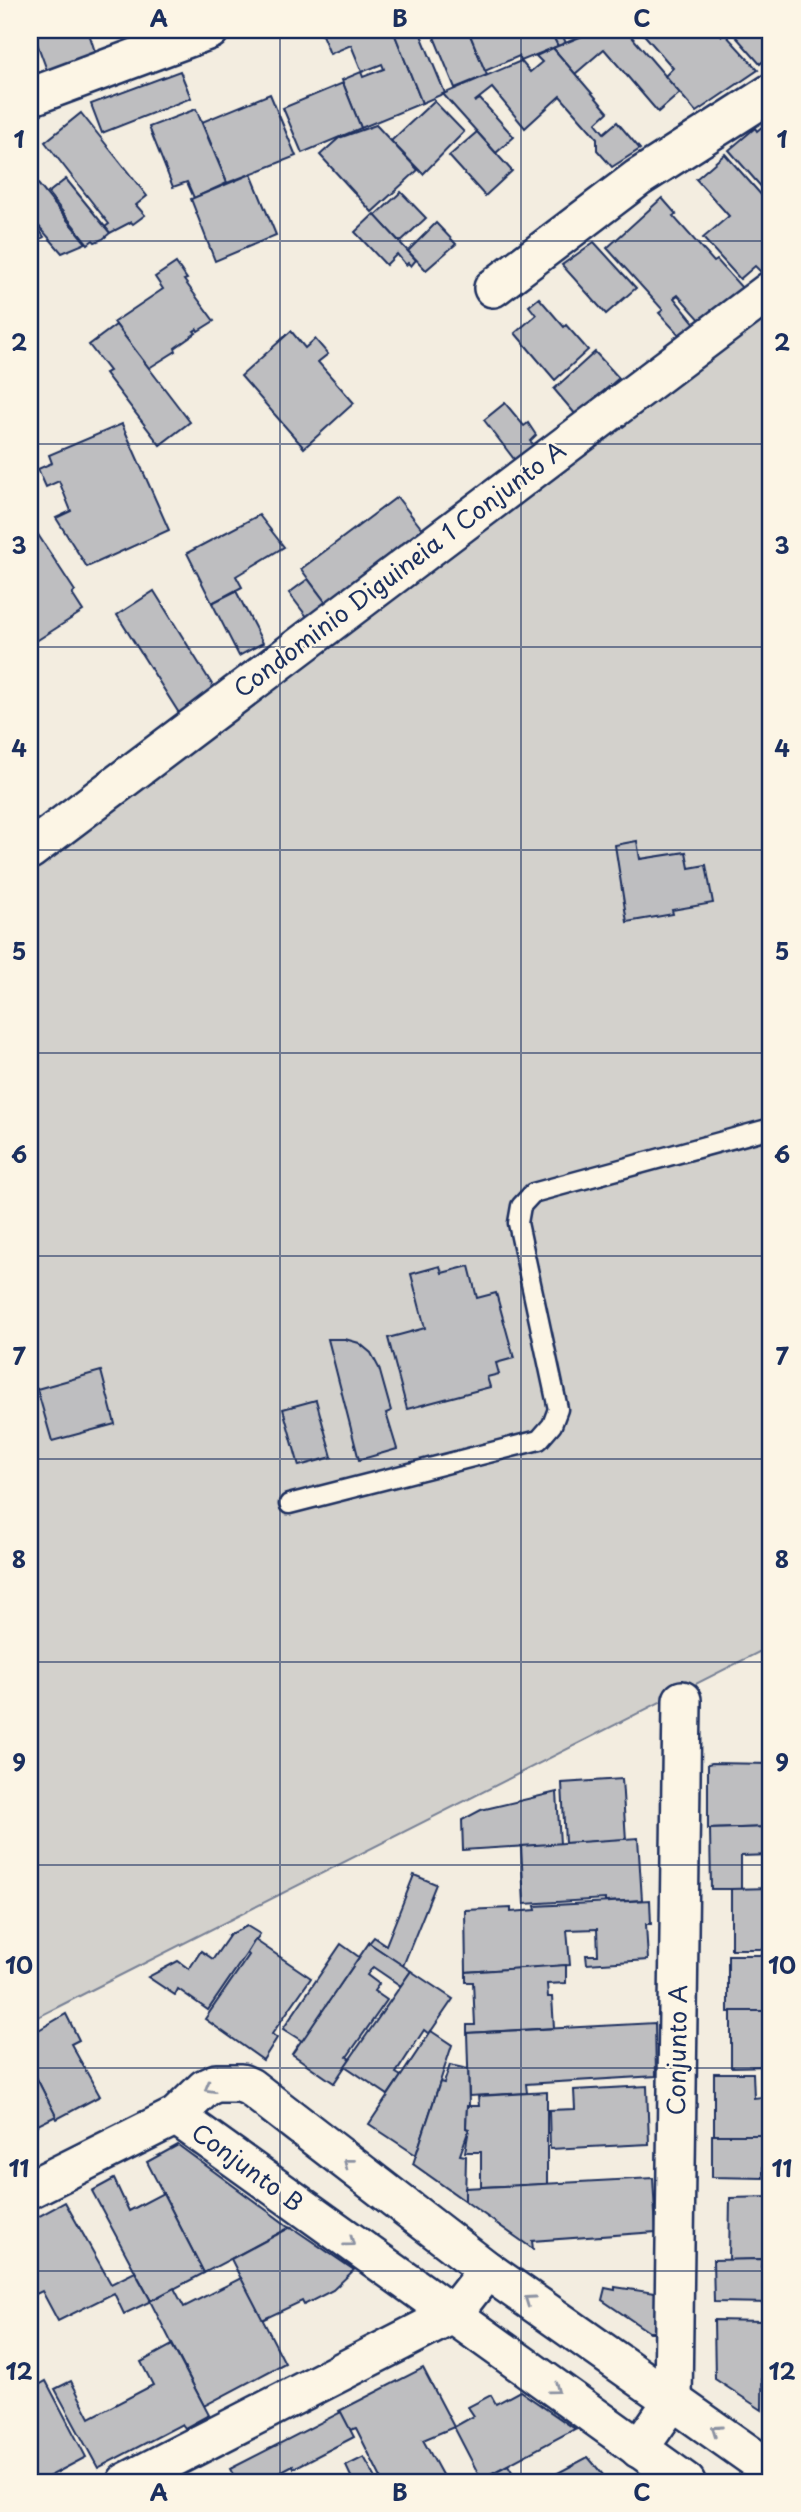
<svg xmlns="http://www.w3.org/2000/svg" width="801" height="2512" font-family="'Playpen Sans',sans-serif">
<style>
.green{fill:#d3d1cc;stroke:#778095;stroke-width:2}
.building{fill:#bebec0;stroke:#1b2f5e;stroke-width:2}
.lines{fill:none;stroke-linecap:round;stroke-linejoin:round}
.service-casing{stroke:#1b2f5e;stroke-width:23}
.minor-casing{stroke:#1b2f5e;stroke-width:42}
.service{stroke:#fcf5e5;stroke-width:18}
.minor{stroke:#fcf5e5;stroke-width:37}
.oneway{stroke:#8c92a2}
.grid{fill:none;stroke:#1b2f5e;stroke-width:2;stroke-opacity:0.55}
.labels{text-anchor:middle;stroke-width:5;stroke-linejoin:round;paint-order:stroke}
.street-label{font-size:24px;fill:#1b2f5e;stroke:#fcf5e5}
.neatline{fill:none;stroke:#1b2f5e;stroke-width:2.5}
.grid-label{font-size:23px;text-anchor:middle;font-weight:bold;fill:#1b2f5e}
</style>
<rect width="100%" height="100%" fill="#f3ede0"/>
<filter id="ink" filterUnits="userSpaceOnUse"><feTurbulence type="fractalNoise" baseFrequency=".0143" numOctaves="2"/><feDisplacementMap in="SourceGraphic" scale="14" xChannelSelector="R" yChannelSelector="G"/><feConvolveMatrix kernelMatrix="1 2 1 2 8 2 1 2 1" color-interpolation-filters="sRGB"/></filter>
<g filter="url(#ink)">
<path class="green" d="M771 299V1646L30 2021V874Z"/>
<g class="building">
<path d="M48 30H88L96 55 48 73 34 35Z"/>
<path d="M320 30H393L422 103 361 128 342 80 361 72 363 77 384 69 382 64 362 72 351 45 330 54Z"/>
<path d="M393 30H419L445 93 422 103Z"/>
<path d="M453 30H468L487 75 455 88 434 37Z"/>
<path d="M468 30H550L558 46 521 61 519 56 485 71Z"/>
<path d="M550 30H560L566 43 558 46Z"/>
<path d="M597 30H626L680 93 658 112 604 49 575 74 553 48Z"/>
<path d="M640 30H717L722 36 725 34 758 70 696 112 665 76 673 68Z"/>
<path d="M730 30H771V42L769 44 771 54 760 64Z"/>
<path d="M553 48 608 112 596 123 604 133 617 122 640 149 612 167 597 150V138L560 96 525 128 492 88 474 102 480 99 514 137 496 153 443 94 521 61 530 72 542 62 536 56Z"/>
<path d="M180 71 191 98 102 133 91 104Z"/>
<path d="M343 83 361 128 302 153 283 108Z"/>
<path d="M270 94 296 156 227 183 202 122Z"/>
<path d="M434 101 464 132 423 174 391 141Z"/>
<path d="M196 109 227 183 194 198 187 182 173 187 149 127Z"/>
<path d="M81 113 147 196 136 205 145 215 133 224 131 222 110 233 105 227 109 224 45 142Z"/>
<path d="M771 119V198L729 150 755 128 757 131Z"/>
<path d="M376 125 418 170 372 212 320 155 339 138Z"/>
<path d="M477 132 512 171 485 196 449 156Z"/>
<path d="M725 154 771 206V267L763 274 755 266 740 279 703 238 729 216 696 179Z"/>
<path d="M251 174 276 235 215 261 191 199Z"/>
<path d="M34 179 85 242 86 243 62 253 30 216V182Z"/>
<path d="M66 179 110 233 103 239 95 242 93 240 88 244 48 193Z"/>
<path d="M401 192 426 218 400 242 375 216Z"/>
<path d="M662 198 676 214 673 216 714 262 717 260 743 289 701 321 678 295 674 298 696 325 681 337 659 313 663 310 607 248Z"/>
<path d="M374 214 416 260 411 266 408 263 406 265 397 254 386 265 355 232Z"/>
<path d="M30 216 44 237 30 245V233L31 235 34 233 30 228Z"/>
<path d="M436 223 456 244 426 270 408 251Z"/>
<path d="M594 242 636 288 606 314 562 265Z"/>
<path d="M176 263 187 279 184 280 214 321 198 331 197 329 194 331 196 333 175 348 176 351 149 368 114 322 163 289 155 277Z"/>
<path d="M539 298 564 327 566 325 588 350 555 380 515 333 536 315 529 306Z"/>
<path d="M116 325 190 422 160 445 105 373 109 371 89 345Z"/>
<path d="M291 331 305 348 315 339 328 354 318 362 354 403 304 448 241 376Z"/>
<path d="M595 352 619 378 576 415 554 389Z"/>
<path d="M505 403 524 426 528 423 536 435 530 441 535 446 517 463 484 420Z"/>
<path d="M122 424 169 530 87 567 56 518 71 511 59 481 46 487 38 469 52 463 49 455Z"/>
<path d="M397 497 426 534 329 607 301 569Z"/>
<path d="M259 515 284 547 236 576 242 587 212 603 187 553Z"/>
<path d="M33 527 75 591 72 594 83 611 30 645V528Z"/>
<path d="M308 579 329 607 311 622 289 593Z"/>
<path d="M154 591 218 694 184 721 117 615Z"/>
<path d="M236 591 263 643 239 656 212 603Z"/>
<path d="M637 841 640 859 686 852 689 868 706 865 713 903 672 910 673 914 627 922 615 845Z"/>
<path d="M440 1266 442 1273 469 1266 477 1298 496 1293 514 1358 496 1363 499 1374 487 1377 490 1387 407 1409 388 1338 425 1328 411 1274Z"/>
<path d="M328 1339H345L359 1343 371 1353 379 1368 391 1411 386 1413 397 1449 359 1460Z"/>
<path d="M101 1371 115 1424 52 1441 37 1389Z"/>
<path d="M316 1400 332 1457 299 1466 283 1409Z"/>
<path d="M712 1763 771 1764V1827L708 1829V1764Z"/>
<path d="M622 1779 626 1840 565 1843 562 1783Z"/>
<path d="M557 1792 560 1844 463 1850 462 1820 481 1810Z"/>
<path d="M771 1827V1855L741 1856V1889H711L710 1829Z"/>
<path d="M638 1838 642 1900 605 1902V1899L524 1904 521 1846Z"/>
<path d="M414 1875 436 1884 403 1966 369 1943 374 1937 386 1945Z"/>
<path d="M770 1888 771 1949H731V1889Z"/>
<path d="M650 1900 651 1924H646L648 1960 587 1964 586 1955H598L597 1929 567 1930 570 1965 466 1972 465 1910 511 1908V1912L536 1910 535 1906Z"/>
<path d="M247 1926 260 1934 208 2010 178 1989 175 1995 148 1977 178 1961 189 1969 201 1951 213 1959 229 1936H227Z"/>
<path d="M255 1940 311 1978 272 2034 277 2038 263 2060 205 2019 249 1955 247 1953Z"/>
<path d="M369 1943 411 1971 401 1986 373 1967 367 1975 379 1984 374 1991 387 2000 347 2057 350 2059 334 2083 292 2054Z"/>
<path d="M341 1944 359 1957 302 2041 283 2029Z"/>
<path d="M728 1955H771V2011L728 2012Z"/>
<path d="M566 1965V1983L547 1984 548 1997H552L554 2028 467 2033V2025H475L473 1982H466V1972Z"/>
<path d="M411 1971 453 1999 429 2034 424 2030 396 2073 401 2076 388 2095 345 2066Z"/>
<path d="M731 2011H764V2017H771V2066L731 2067Z"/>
<path d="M66 2014 79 2040 71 2044 100 2096 57 2119 30 2065V2035Z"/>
<path d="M655 2023 656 2076 526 2084 527 2093 469 2096 467 2033Z"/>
<path d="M431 2031 452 2045 416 2155 369 2124Z"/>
<path d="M30 2065 56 2116 30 2129Z"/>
<path d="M450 2065 468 2069 469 2106H467L466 2128 469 2129 460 2155 466 2156 465 2201 413 2164 440 2082 444 2083Z"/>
<path d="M714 2073H753L754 2098 771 2096V2135H714Z"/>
<path d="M647 2086 649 2144 550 2149 549 2110 575 2109 574 2090Z"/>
<path d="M547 2092V2184L481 2187V2152H465L469 2129 466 2128 467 2106H479L478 2096Z"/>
<path d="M712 2135H771V2157H763V2178L712 2177Z"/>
<path d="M178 2145 288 2226 291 2227 204 2273 147 2162Z"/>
<path d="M653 2178 656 2232 532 2241 533 2249 465 2201V2188Z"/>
<path d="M114 2179 129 2211 163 2193 204 2273 151 2301 92 2191Z"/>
<path d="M771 2197V2252H767L766 2259 729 2260 730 2198Z"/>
<path d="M65 2202 111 2284 135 2272 151 2301 124 2314 114 2293 58 2321 42 2291 30 2297V2221Z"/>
<path d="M291 2227 354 2270 333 2290 304 2305 302 2301 262 2320 231 2259Z"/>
<path d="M762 2259 761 2267H768L769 2260H771V2303L714 2302 713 2260Z"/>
<path d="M241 2278 285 2363 204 2406 150 2301 174 2288 184 2307Z"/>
<path d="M615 2287 655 2293V2330L653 2332H649L602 2300 605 2288 615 2290Z"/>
<path d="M714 2320 763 2321 762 2410 715 2379Z"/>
<path d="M172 2345 209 2415 185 2428 182 2424 98 2468 55 2389 71 2381 90 2418 153 2385 141 2362Z"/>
<path d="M423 2368 454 2427 423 2440 446 2482H383L356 2428 350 2430 339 2411Z"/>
<path d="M46 2381 86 2457 39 2482H35L30 2472V2390Z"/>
<path d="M520 2391 575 2429 481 2479 454 2427 474 2416 468 2407 491 2395 496 2404Z"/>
<path d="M341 2412 354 2437 294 2468 293 2465 261 2482H237L230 2469Z"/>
<path d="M364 2457 378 2482H350L353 2481 346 2466Z"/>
<path d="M588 2457 609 2482H541Z"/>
<path d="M508 2465 518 2482H474L481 2479Z"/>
</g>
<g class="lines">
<defs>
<path id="service" d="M289 1504 539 1440 552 1425 558 1409 518 1223 521 1206 533 1193 771 1128"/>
<g id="minor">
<path d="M30 97 210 30"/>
<path d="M493 288 638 178 771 93"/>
<path d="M30 850 771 290"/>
<path d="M176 2116 686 2482"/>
<path d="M30 2189 176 2116 205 2088 216 2083H241L250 2087 487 2270 771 2470"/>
<path d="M639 2449 673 2400 682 1700"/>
<path d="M126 2482 452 2315 487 2270"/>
</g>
</defs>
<use href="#service" class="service-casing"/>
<use href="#minor" class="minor-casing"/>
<use href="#service" class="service"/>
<use href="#minor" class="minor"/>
</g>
<defs><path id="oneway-chevron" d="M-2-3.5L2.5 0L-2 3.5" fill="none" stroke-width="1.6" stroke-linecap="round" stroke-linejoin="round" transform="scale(1.75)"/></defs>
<g class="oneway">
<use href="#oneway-chevron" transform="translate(209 2088) rotate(150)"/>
<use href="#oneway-chevron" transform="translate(348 2163) rotate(-142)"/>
<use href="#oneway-chevron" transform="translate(350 2242) rotate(36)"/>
<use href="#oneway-chevron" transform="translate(529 2300) rotate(-145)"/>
<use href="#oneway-chevron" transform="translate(555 2389) rotate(36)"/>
<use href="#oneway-chevron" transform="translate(716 2430) rotate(-145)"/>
</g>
</g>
<path class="grid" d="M280 30V2482M521 30V2482M30 241H771M30 444H771M30 647H771M30 850H771M30 1053H771M30 1256H771M30 1459H771M30 1662H771M30 1865H771M30 2068H771M30 2271H771"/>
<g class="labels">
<g class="street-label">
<text transform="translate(400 570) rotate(-37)" y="8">Condominio Diguineia 1 Conjunto A</text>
<text transform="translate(678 2050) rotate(-89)" y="8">Conjunto A</text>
<text transform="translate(247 2168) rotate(36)" y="8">Conjunto B</text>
</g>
</g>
<rect width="801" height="2512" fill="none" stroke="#fcf5e5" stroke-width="77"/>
<rect x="38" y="38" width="724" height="2436" class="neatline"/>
<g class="grid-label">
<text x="159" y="27">A</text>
<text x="400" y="27">B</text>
<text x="642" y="27">C</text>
<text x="19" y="148">1</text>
<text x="782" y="148">1</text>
<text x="19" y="351">2</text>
<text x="782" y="351">2</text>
<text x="19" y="554">3</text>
<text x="782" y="554">3</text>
<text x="19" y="757">4</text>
<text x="782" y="757">4</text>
<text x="19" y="960">5</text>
<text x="782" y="960">5</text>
<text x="19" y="1163">6</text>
<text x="782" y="1163">6</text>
<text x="19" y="1365">7</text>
<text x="782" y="1365">7</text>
<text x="19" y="1568">8</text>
<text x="782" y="1568">8</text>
<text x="19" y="1771">9</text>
<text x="782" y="1771">9</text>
<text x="19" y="1974">10</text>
<text x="782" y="1974">10</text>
<text x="19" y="2177">11</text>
<text x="782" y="2177">11</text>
<text x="19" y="2380">12</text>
<text x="782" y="2380">12</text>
<text x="159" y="2501">A</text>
<text x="400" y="2501">B</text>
<text x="642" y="2501">C</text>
</g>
</svg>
